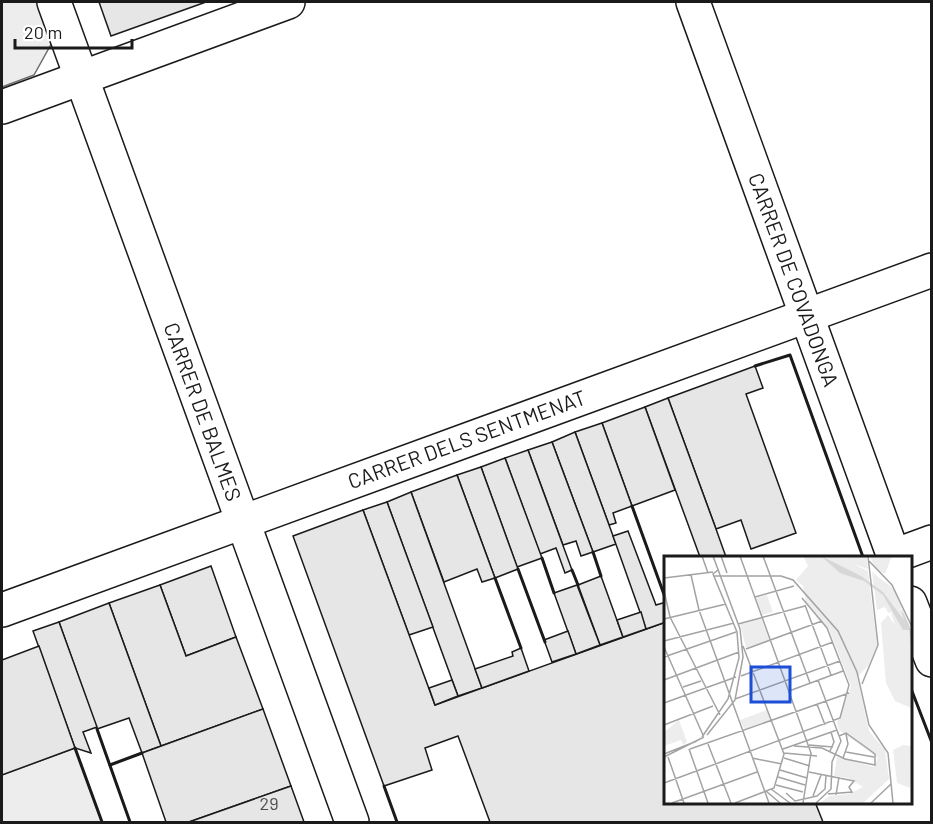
<svg xmlns="http://www.w3.org/2000/svg" width="933" height="824" font-family="Barlow,sans-serif">
<style>
.built{fill:#ededed;stroke:#6a6a6a;stroke-width:1.5}
.building{fill:#e6e6e6;stroke:#1a1a1a;stroke-width:1.5}
.lines{fill:none;stroke-linecap:round;stroke-linejoin:round}
.street-casing{stroke:#1a1a1a;stroke-width:36}
.street{stroke:#fff;stroke-width:33}
.wall{stroke:#1a1a1a;stroke-width:3}
.labels{text-anchor:middle;stroke-width:4.5;stroke-linejoin:round;paint-order:stroke}
.number-label{font-size:18px;fill:#4d4d4d}
.street-label{font-size:21px;fill:#1a1a1a;stroke:#fff}
.inset-road{fill:none;stroke:#a3a3a3;stroke-width:1.5}
.view{fill:#1d4ed8;fill-opacity:0.15;stroke:#1d4ed8;stroke-width:3}
.inset-edge{fill:none;stroke:#1a1a1a;stroke-width:3}
</style>
<rect width="100%" height="100%" fill="#fff"/>
<g class="built">
<path d="M2 2H40L54 39 34 75 2 87Z"/>
<path d="M75 748 102 822H2V775Z"/>
</g>
<g class="building">
<path d="M99 2H206L111 36Z"/>
<path d="M755 366 763 388 746 394 796 533 751 549 741 520 716 529 668 398Z"/>
<path d="M668 398 716 529 726 557H700L645 407Z"/>
<path d="M645 407 675 490 632 506 602 423Z"/>
<path d="M602 423 632 506 613 513 616 523 609 525 575 432Z"/>
<path d="M575 432 616 544 593 552 552 442Z"/>
<path d="M552 442 593 552 581 556 576 541 563 545 528 450Z"/>
<path d="M528 450 572 570 565 573 556 548 540 554 505 458Z"/>
<path d="M505 458 542 558 517 567 481 467Z"/>
<path d="M481 467 518 569 495 578 457 475Z"/>
<path d="M457 475 495 578 482 582 477 569 444 582 411 492Z"/>
<path d="M411 492 482 688 458 696 387 502Z"/>
<path d="M387 502 433 627 409 635 363 510Z"/>
<path d="M363 510 435 705 666 622V802H815L823 822H490L458 736 425 748 432 770 384 786 293 536Z"/>
<path d="M628 531 656 605 666 602V622L646 629 613 536Z"/>
<path d="M211 566 236 637 186 656 160 585Z"/>
<path d="M601 576 623 637 600 645 578 585Z"/>
<path d="M160 585 186 656 236 637 263 709 161 746 109 603Z"/>
<path d="M577 585 600 645 576 654 554 593Z"/>
<path d="M109 603 161 746 142 753 129 718 97 729 59 622Z"/>
<path d="M641 612 646 629 623 637 617 620Z"/>
<path d="M59 622 97 727 83 732 91 753 75 748 33 631Z"/>
<path d="M568 631 576 654 552 662 544 640Z"/>
<path d="M39 646 75 748 2 775V660Z"/>
<path d="M521 648 529 671 482 688 475 669 513 656 512 652Z"/>
<path d="M452 680 458 696 435 705 429 688Z"/>
<path d="M263 709 291 786 189 822H166L142 753Z"/>
<path d="M291 786 304 822H189Z"/>
</g>
<g class="lines">
<defs>
<g id="street">
<path d="M54 2 352 822"/>
<path d="M693 2 894 557"/>
<path d="M2 107 288 2"/>
<path d="M894 556 932 542"/>
<path d="M910 603 932 660"/>
<path d="M2 610 932 270"/>
</g>
</defs>
<use href="#street" class="street-casing"/>
<use href="#street" class="street"/>
<g class="wall">
<path d="M755 366 790 355 863 557"/>
<path d="M632 506 666 600"/>
<path d="M593 552 601 576"/>
<path d="M542 558 554 593"/>
<path d="M518 569 545 642"/>
<path d="M572 570 578 585"/>
<path d="M495 578 521 648"/>
<path d="M910 686 932 743"/>
<path d="M97 729 130 822"/>
<path d="M75 748 102 822"/>
<path d="M110 765 142 753"/>
<path d="M384 786 397 822"/>
</g>
</g>
<g class="labels">
<g class="number-label">
<text x="269" y="810">29</text>
</g>
<g class="street-label">
<text transform="translate(793 280) rotate(70)" y="7">CARRER DE COVADONGA</text>
<text transform="translate(202 412) rotate(70)" y="7">CARRER DE BALMES</text>
<text transform="translate(467 440) rotate(-20)" y="7">CARRER DELS SENTMENAT</text>
</g>
</g>
<g transform="translate(664 556)">
<rect width="248" height="248" fill="#fff"/>
<path d="M139 0H172L204 15 213 89 204 110 193 121 205 175 221 194 225 223 199 247H156L165 240 185 238 199 231 184 222 170 220 173 201 210 211 214 202 175 174 173 167 187 130 165 73 142 46 139 30 132 24 144 10ZM174 0H203L204 13 183 6ZM206 0H228L221 18 211 13ZM208 16 230 33 238 52 234 54 239 53 247 77V152L231 145 222 127 217 67 224 59 231 69 227 57 232 55 224 57 221 51 213 54ZM103 39 109 56 98 59 92 42ZM97 62 105 84 82 92 76 68ZM103 154 106 164 80 173 76 164ZM15 164 23 186 19 189 17 184 0 190V176ZM239 189 247 190 246 232 233 227 229 194Z" fill="#ededed"/>
<path d="M157 0 197 20 219 36 240 64 237 55 240 58 247 73V89L245 74H239L219 39 200 25 176 17Z" fill="#d7d7d7"/>
<path class="inset-road" d="M38 0 44 17M57 0 63 17M76 0 147 197 139 247M99 0 146 127M205 5 228 29 248 71M27 19 35 54 105 247M50 20H117L129 24 174 75 193 116 205 169 224 197 229 247M0 22 49 16M0 35 6 61 56 159M91 41 130 30M141 49 167 119M0 63 62 48M74 68 141 50M0 85 70 67M0 91 39 179M82 93 158 65M0 101 72 76M77 120 169 86M0 124 75 96M198 128 214 89 204 0M19 131 37 125M125 135 179 115M71 143 176 105M0 147 72 121M153 148 161 169M0 169 49 150M43 179 71 144 79 101 76 73 49 0M38 181 64 143 75 102 73 76 49 18 54 14M44 188 67 247M145 189 169 191M130 190 158 192 181 203 211 209V198L203 192 182 177 175 180M25 193 44 247M26 193 185 137M119 193 173 174M166 195 170 186 167 176M182 196 210 201M120 197 153 200M0 198 33 185M0 201 40 181M4 201 20 247M88 202 118 208M120 202 146 210M179 202 184 188 182 178M116 214 143 222M145 216 190 225 185 231 188 236 164 238M114 221 141 229M0 227 176 162 185 129 163 72 138 42M112 229 139 236M107 233 126 247M102 235 116 247M122 237 131 245 153 240 161 233 162 220M172 239 175 221M149 240 157 219M8 247 93 216M71 247 110 232 120 198 79 90M152 247 167 233 168 206 177 185 154 124M207 247 227 228"/>
<path class="view" d="M87 111H126V146H87Z"/>
<rect width="248" height="248" class="inset-edge"/>
</g>
<rect width="933" height="824" fill="none" stroke="#1a1a1a" stroke-width="6"/>
<path d="M15 39v9h117v-9" fill="none" stroke="#1a1a1a" stroke-width="3"/>
<text x="24" y="39" font-size="18" fill="#1a1a1a" stroke="#ffffff" stroke-width="4.5" paint-order="stroke">20 m</text>
</svg>
